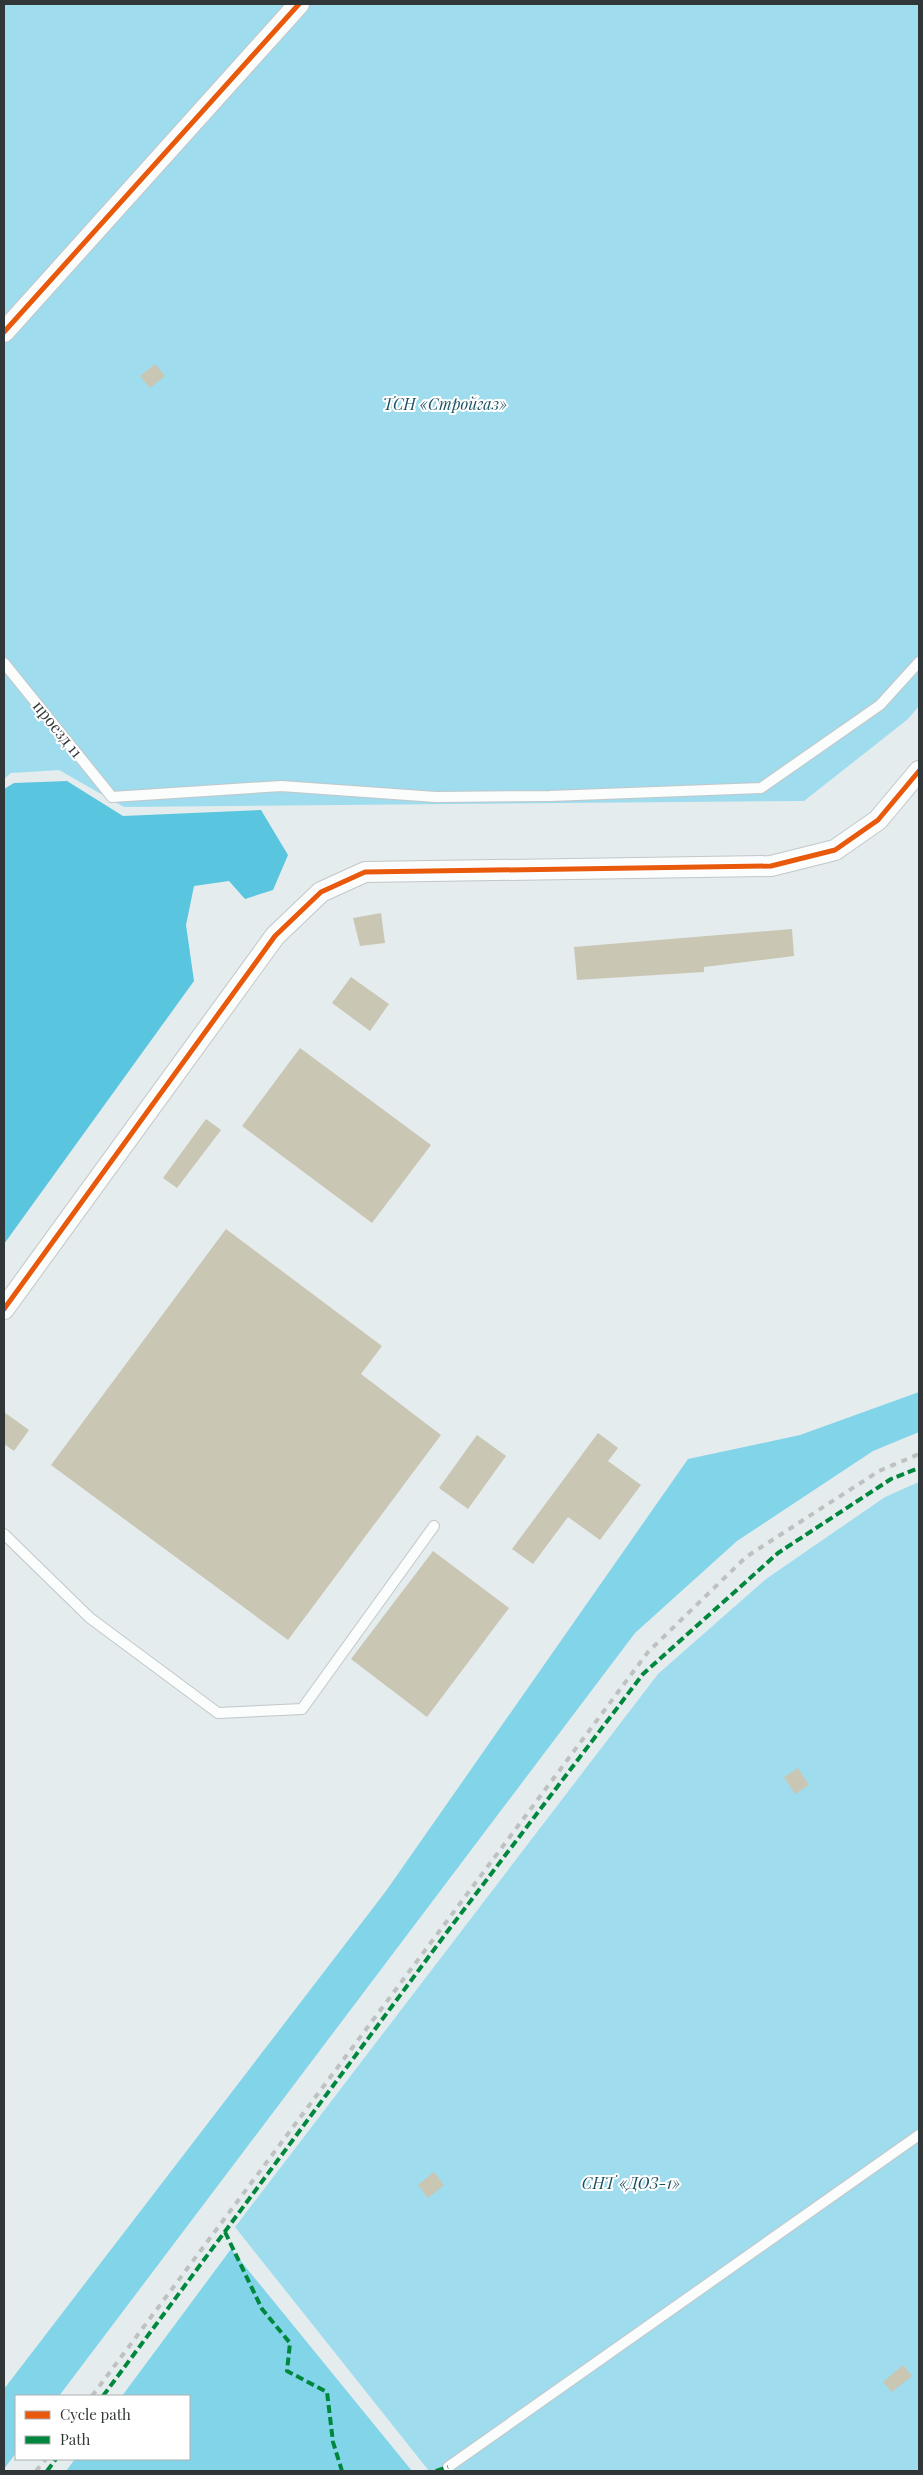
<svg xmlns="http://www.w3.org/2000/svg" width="923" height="2475" font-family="'Playfair Display',serif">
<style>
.green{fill:#9fdced}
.forest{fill:#82d4e8}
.water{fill:#59c5de}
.building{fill:#cac6b4}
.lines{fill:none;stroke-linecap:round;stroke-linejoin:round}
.lane-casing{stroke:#c2c7c9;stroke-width:12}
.street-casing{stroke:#c2c7c9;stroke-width:22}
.lane{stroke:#fbfcfc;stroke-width:10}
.street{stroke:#fbfcfc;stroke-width:20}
.rail{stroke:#bfc1c1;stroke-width:4;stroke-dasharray:6 6;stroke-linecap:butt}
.quiet{stroke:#00873e;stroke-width:4;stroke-dasharray:8 4;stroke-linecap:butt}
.cycleway-casing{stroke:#fff;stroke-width:8}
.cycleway{stroke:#e8590c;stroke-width:5}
.labels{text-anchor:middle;stroke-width:4;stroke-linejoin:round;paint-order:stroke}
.park-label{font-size:16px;font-style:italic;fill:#1a5261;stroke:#fff}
.street-label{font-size:16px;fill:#313738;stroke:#fff}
</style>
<rect width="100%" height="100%" fill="#e4ecee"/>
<g class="green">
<path d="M4 4H919V706L908 719 804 801 124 807 59 770 11 773 4 779Z"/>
<path d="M919 1482V2471H429L235 2227 658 1674 766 1579 885 1497Z"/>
</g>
<g class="forest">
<path d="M919 1392V1432L873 1451 737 1541 635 1633 59 2396H16V2453L4 2469V2389L386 1891 688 1459 800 1435Z"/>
<path d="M231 2249 412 2471H66L75 2459H189V2396H122Z"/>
</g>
<path class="water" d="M67 781 123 816 261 810 288 855 273 890 245 899 229 881 194 886 186 925 194 981 4 1244V789L14 783Z"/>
<g class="building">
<path d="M155 364 165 376 150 388 140 376Z"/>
<path d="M381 913 385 943 360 946 353 918Z"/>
<path d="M792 929 794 956 704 967V972L577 980 574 947Z"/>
<path d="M351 977 389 1004 370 1031 332 1003Z"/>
<path d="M300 1048 431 1145 372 1223 242 1126Z"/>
<path d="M206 1119 221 1130 177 1188 163 1178Z"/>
<path d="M226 1229 382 1346 361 1374 441 1435 288 1640 51 1465Z"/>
<path d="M4 1412 29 1430 14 1451 4 1444Z"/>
<path d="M598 1433 618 1448 608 1461 641 1485 600 1540 568 1517 533 1564 512 1549Z"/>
<path d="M477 1435 506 1456 468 1509 439 1488Z"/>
<path d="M433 1551 509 1608 427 1717 351 1659Z"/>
<path d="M798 1768 809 1785 795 1794 784 1777Z"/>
<path d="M434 2172 444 2185 428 2198 418 2185Z"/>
<path d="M903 2365 912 2376 892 2392 883 2382Z"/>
</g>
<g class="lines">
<defs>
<g id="lane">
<path d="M4 663 112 797 281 786 436 797 550 796 761 788 880 705 919 662"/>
<path d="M4 1534 90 1618 218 1713 302 1709 434 1526"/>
<path d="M448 2467 919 2135"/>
</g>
<g id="street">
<path d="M4 332 299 4"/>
<path d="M4 1309 275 936 321 892 365 872 771 866 835 850 878 820 919 771"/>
</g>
</defs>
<use href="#lane" class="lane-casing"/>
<use href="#street" class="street-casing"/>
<use href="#lane" class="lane"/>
<use href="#street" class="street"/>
<g class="rail">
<path d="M92 2396 648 1652 746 1557 879 1471 919 1454"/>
<path d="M36 2471 46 2459"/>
</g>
<g class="quiet">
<path d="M225 2232 262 2309 290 2343 287 2371 327 2392 333 2442 342 2471"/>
<path d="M103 2396 450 1928 643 1674 778 1553 891 1479 919 1468"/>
<path d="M47 2471 56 2459"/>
<path d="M436 2471 448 2467"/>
</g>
<defs>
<g id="cycleway">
<path d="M4 332 299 4"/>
<path d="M4 1309 275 936 321 892 365 872 771 866 835 850 878 820 919 771"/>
</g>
</defs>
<use href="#cycleway" class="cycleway-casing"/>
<use href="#cycleway" class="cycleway"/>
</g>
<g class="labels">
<g class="park-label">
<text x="445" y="410">ТСН «Стройгаз»</text>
<text x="631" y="2189">СНТ «ДОЗ-1»</text>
</g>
<g class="street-label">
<text transform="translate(58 729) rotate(51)" y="6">проезд 11</text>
</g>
</g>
<rect width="923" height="2475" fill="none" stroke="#313738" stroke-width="10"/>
<rect x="15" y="2395" width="175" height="65" fill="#ffffff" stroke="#adafaf"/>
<rect x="25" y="2411" width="25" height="8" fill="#e8590c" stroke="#adafaf"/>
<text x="60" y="2420" font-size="15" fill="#313738">Cycle path</text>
<rect x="25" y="2436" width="25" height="8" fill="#00873e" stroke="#adafaf"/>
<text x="60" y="2445" font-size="15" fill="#313738">Path</text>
</svg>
